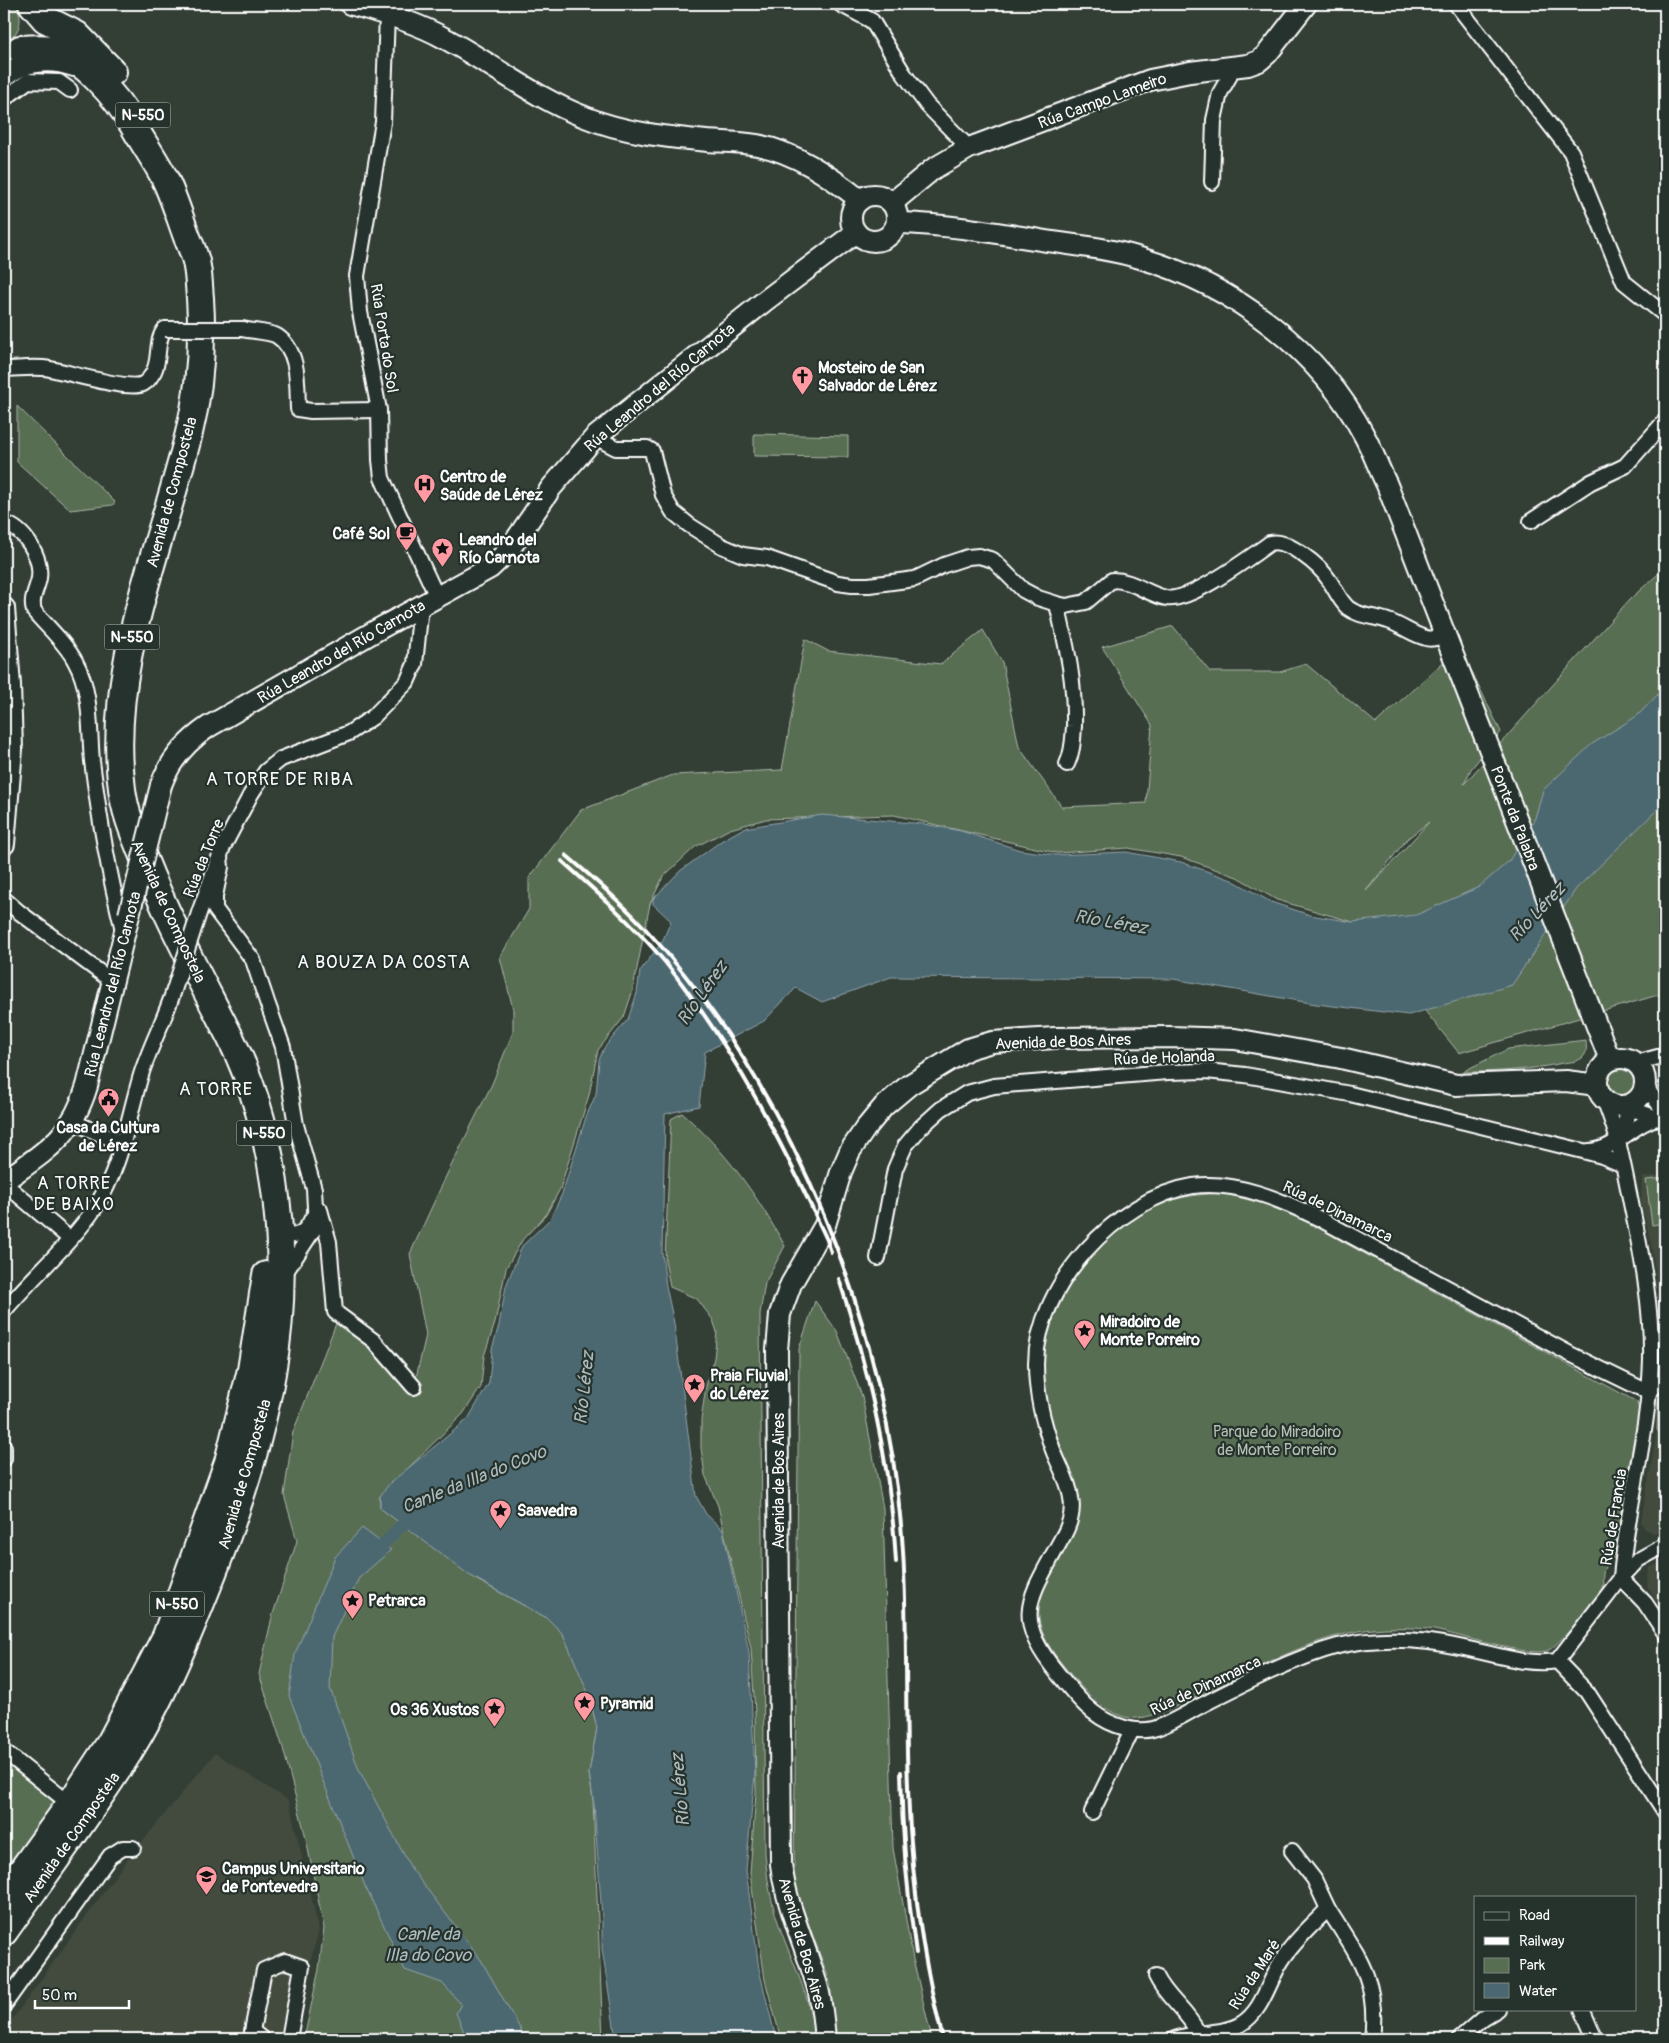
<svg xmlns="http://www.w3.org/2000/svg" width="1669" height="2043" font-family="Pangolin,sans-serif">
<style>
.built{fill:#434b3e}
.green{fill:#586e53;stroke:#acb6a9;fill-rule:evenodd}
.water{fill:#4b6771;stroke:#93a4aa}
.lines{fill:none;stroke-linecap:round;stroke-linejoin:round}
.canal{stroke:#4b6771;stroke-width:12}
.street-casing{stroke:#fff;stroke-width:18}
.secondary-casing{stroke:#fff;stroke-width:24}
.highway-casing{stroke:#fff;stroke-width:30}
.street{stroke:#26332d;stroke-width:14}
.secondary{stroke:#26332d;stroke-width:20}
.highway{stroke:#26332d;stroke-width:26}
.rail{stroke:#fff;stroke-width:4}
.street-bridge-casing{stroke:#fff;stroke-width:18;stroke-linecap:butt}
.secondary-bridge-casing{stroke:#fff;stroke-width:24;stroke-linecap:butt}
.street-bridge{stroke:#26332d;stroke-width:14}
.secondary-bridge{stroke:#26332d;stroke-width:20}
.labels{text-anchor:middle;stroke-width:4.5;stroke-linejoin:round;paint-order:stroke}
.shield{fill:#26332d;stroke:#bec2c0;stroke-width:1}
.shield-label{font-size:15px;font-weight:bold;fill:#fff}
.street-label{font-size:16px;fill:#fff;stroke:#26332d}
.poi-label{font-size:16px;font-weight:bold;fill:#fff;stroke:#26332d;text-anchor:start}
.park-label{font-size:16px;fill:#b4beb2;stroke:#26332d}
.neighbourhood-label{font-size:18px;letter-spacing:1px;fill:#fff;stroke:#26332d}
.water-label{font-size:18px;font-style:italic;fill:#aebbbf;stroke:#26332d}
</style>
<rect width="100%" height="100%" fill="#333e35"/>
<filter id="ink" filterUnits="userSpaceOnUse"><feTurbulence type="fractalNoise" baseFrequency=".02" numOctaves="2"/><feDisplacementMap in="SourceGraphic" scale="10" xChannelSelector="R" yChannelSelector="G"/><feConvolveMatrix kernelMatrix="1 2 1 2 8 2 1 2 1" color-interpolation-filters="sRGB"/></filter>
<g filter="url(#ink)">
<g class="built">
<path d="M1665 1175V1367L1662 1366 1661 1313 1655 1270 1650 1238 1641 1203 1642 1177Z"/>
<path d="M1657 1430 1665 1440V1529L1655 1534 1646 1530 1641 1522Z"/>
<path d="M1665 1560V1616L1647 1586 1649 1568Z"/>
<path d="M215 1753 289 1801 319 1930 289 2039H4V2031L126 1861Z"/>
</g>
<g class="green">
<path d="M4 4H16C24 19 20 35 4 43Z"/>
<path d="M17 406 115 502 113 505 70 510 17 462Z"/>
<path d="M754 434 848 436V457L754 456Z"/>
<path d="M1665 568V993L1459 1053 1353 922 1277 900 1237 877 1181 857 1128 848 1057 853 894 815 766 819 730 829 695 847 663 877 650 904 632 993 624 1017 598 1050 589 1095 560 1189 546 1215 523 1239 506 1268 495 1323 484 1356 481 1387 463 1414 380 1496V1508L477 1580 547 1618 563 1634 588 1691 597 1728 589 1773 593 1800 603 2039H304L319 1969 324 1928 305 1834 283 1748 259 1674 272 1617 297 1541 284 1495 293 1432 339 1316 414 1386 426 1335 410 1254 447 1174 492 1084 513 1032V1009L500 957 529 909V878L581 810 673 775 782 770 805 639 828 651 941 664 983 630 1002 662 1019 747 1062 807 1146 803 1152 725 1102 647 1173 626 1210 672H1280L1306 664 1376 723 1460 647 1501 732 1471 769 1464 784 1630 599ZM1429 822 1366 891 1407 839Z"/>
<path d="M1586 1040C1586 1046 1588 1053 1582 1058 1577 1062 1569 1062 1563 1063 1530 1070 1497 1072 1462 1072L1508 1049Z"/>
<circle cx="1622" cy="1081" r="15"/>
<path d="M682 1113C727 1152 756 1194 785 1246L765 1283 760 1314 765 1853C767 1877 770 1899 778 1922 791 1961 812 1997 814 2039H781L765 1980 750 1873 756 1793 755 1713 751 1648 718 1506 705 1475 701 1448V1420L706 1386 714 1358 717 1332 713 1320 697 1299 670 1287 665 1260 671 1119Z"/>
<path d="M1665 1178V1223L1652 1225 1646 1180Z"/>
<path d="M1222 1193 1291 1211 1345 1243 1637 1402 1639 1411 1620 1517 1615 1557C1596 1568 1607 1581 1600 1595 1596 1602 1556 1647 1549 1650 1533 1659 1451 1632 1428 1629 1405 1627 1381 1627 1359 1631 1308 1640 1261 1666 1215 1688 1196 1697 1153 1720 1133 1718 1111 1717 1091 1698 1077 1682 1051 1651 1026 1625 1046 1583 1053 1568 1063 1554 1069 1539 1075 1525 1080 1512 1079 1497 1078 1486 1071 1472 1067 1462 1056 1434 1046 1408 1043 1378 1036 1300 1099 1222 1173 1200 1189 1195 1206 1194 1222 1193Z"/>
<path d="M815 1301 837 1331 862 1396 883 1508 893 1848 913 1959 932 2039H835L830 1982 794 1884 799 1349Z"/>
<path d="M1665 1392V1440L1657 1430 1658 1401Z"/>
<path d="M4 1761 54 1802 4 1872Z"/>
</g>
<g class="water">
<path d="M1665 687V802L1576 889 1512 985 1409 1015 1316 1004 1173 979 891 977 822 1002 796 988 764 1021 705 1052 699 1106 665 1114 662 1253 666 1286 674 1323 696 1496 706 1514 723 1530 749 1652 755 1774 746 1870 759 1969 776 2039H616L602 1949V1918L594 1804 589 1773 597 1728 589 1695 563 1634 547 1618 469 1575 380 1508V1496L390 1483 468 1419 489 1383 492 1349 499 1325 506 1286 522 1246 550 1219 562 1194 586 1117 596 1094 599 1060 604 1048 628 1019 637 993 640 971 662 942 671 921 653 904V899L680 871 721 841 744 828 822 815 924 824 961 831 1020 850 1057 855 1126 852 1181 862 1232 880 1271 902 1310 915 1353 922 1416 915 1479 887 1509 861 1535 818 1543 790 1592 744 1637 716Z"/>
<path d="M362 1528 391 1550 359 1578 332 1637 330 1688 359 1770 411 1868 481 1960 526 2039H467L456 2013 461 2004 442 1983 405 1970 365 1886 289 1696 295 1654 335 1557Z"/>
</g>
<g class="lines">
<path class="canal" d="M372 1556 402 1525 418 1519"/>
<defs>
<g id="street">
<path d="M840 4 872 21 904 74 927 105 969 148"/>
<path d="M1456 4 1571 152 1624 282 1665 315"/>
<path d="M387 15 383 122 357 276 360 312 379 410 380 460 382 478 437 597"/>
<path d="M4 99 28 81 59 82 70 90"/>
<path d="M1212 182 1214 120 1220 93 1229 77 1231 68"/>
<path d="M242 329C250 331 270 332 277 336 300 351 297 385 298 409L311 411 379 410"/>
<path d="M4 369C18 369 35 366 50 369 68 372 128 391 143 384 146 382 150 378 151 376 162 362 154 342 165 329"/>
<path d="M595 437 616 448H647L652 451 663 495 673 512 689 525 722 546 743 555 767 558 838 583 852 585H869L915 579 944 565 968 557 979 556 993 560 1023 590 1038 598 1057 604 1066 606 1086 602 1112 580C1133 580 1147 594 1166 598 1189 603 1250 557 1270 543 1287 538 1320 566 1329 580 1336 590 1339 600 1348 608 1360 617 1374 616 1388 621 1401 625 1413 635 1426 638 1432 640 1438 637 1444 635"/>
<path d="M1531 521 1591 482 1625 466 1665 421"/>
<path d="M4 523C24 529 42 556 39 578 37 590 30 598 34 611 47 627 65 642 75 661 92 691 89 728 92 761 99 817 109 875 123 930"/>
<path d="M1057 604C1067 648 1075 681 1074 726 1073 739 1073 752 1067 764"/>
<path d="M220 857 221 867 215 896V909L253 960 267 1002 283 1047 296 1125 314 1189 316 1226 283 1276"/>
<path d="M4 899 19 912 113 982"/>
<path d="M200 910 223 847 251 794 266 771 281 759 349 733 373 717 407 682 415 664 421 606"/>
<path d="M1636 1063 1665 1055"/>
<path d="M1646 1082 1650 1093 1665 1112"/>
<path d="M1604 1099C1609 1113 1615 1128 1618 1142 1624 1166 1628 1189 1633 1213 1643 1262 1652 1310 1651 1360 1649 1433 1627 1505 1621 1578L1645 1603 1665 1633"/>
<path d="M1628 1105 1635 1110 1660 1119"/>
<path d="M73 1122 124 1144"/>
<path d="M1618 1140 1629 1112 1628 1105"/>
<path d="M1589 1151C1616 1150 1632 1124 1657 1118"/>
<path d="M4 1183 70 1239"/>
<path d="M320 1210 329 1242 335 1312 374 1341 414 1387"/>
<path d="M279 1233C296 1239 305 1234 312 1218"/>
<path d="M878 1258 895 1169 905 1146 921 1127 941 1109 967 1093 994 1086 1168 1072 1206 1071 1245 1075 1350 1094 1583 1151 1602 1156 1623 1165"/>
<path d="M4 1311C33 1276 69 1246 95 1208 122 1165 127 1122 141 1075 150 1046 165 1019 174 990"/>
<path d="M1648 1392 1570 1354 1320 1219C1283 1201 1236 1180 1193 1186 1117 1198 1036 1286 1036 1364 1036 1393 1043 1423 1053 1450 1059 1466 1069 1481 1071 1498 1074 1513 1069 1527 1061 1540 1029 1599 1011 1617 1059 1675 1075 1695 1091 1716 1116 1725 1127 1729 1141 1732 1153 1729 1167 1726 1190 1711 1204 1704 1245 1683 1294 1658 1338 1646 1379 1636 1423 1639 1464 1648 1495 1654 1525 1666 1557 1661L1621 1578 1638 1560 1665 1545"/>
<path d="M1648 1392 1660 1383 1665 1381"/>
<path d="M4 1447V1459"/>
<path d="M1557 1661 1587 1692 1665 1812"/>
<path d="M4 1751 70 1804"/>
<path d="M1092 1812 1132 1730"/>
<path d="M1292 1851 1314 1879 1328 1909"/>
<path d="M1156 1976C1166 1998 1188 2011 1198 2033"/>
<path d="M4 2005 110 1856 123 1848H133"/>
<path d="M1582 2009 1595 2039"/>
<path d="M262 2039 252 2031 264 1970 285 1961 302 1967 289 2039"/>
<path d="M1175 2039C1196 2031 1222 2035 1241 2024 1263 2011 1269 1980 1282 1960 1294 1941 1312 1925 1328 1909 1358 1957 1379 1980 1372 2039"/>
<path d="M1459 2039 1483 2018 1498 2009"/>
</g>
<g id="secondary">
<path d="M350 4C382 13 416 22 446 39 492 64 535 98 585 117 624 133 666 137 707 141 724 142 741 142 757 145 795 152 830 176 860 200"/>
<path d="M4 77C23 59 51 58 74 66"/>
<circle cx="874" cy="218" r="23"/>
<path d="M892 203 933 169 969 148 1150 80 1190 72 1248 65 1259 61 1267 54 1306 4"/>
<path d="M897 223C945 224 992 232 1040 240 1073 245 1108 248 1140 258 1233 285 1320 350 1365 437 1373 452 1379 469 1387 485L1610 1060"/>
<path d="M4 608 10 685 12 749 4 844"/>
<path d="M161 785C170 760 186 742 208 727L377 630 490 568 509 550 551 488 595 437 766 300 855 233"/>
<circle cx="1621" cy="1082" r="24"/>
<path d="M4 1181C45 1151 71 1139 87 1086L129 915"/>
<path d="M825 2039C823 2020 822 2000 816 1982 804 1942 786 1905 781 1864L777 1350 780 1314 791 1284 825 1225 841 1172 850 1151 865 1129 884 1106 909 1085 968 1049 992 1042 1055 1038 1169 1037 1235 1039 1341 1058 1456 1085 1566 1081 1597 1085"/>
</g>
<g id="highway">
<path d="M32 4 45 19 77 35 113 72"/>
<path d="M4 1895 70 1804 110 1743 166 1636 228 1462 251 1370 266 1275"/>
<path d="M4 1932C46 1873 90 1814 129 1752 160 1702 183 1648 205 1593 234 1522 259 1448 272 1373 291 1267 279 1134 230 1037 200 978 168 920 144 859 135 836 125 814 122 789 106 668 161 548 189 433 200 389 203 343 200 298 199 288 199 277 197 267 196 257 191 247 187 237 180 218 174 198 165 179 156 161 143 143 133 125 118 99 81 55 51 49 41 47 30 49 20 49"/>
</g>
</defs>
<use href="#street" class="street-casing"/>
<use href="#secondary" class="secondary-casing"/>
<use href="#highway" class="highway-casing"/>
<use href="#street" class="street"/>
<use href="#secondary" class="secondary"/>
<use href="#highway" class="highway"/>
<g class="rail">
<path d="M566 855C592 877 619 900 642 925 793 1087 890 1331 903 1551 909 1648 903 1745 911 1842 916 1909 926 1974 943 2039"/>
<path d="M562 861C598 893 634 925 665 962 733 1047 782 1142 827 1240L831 1252"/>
<path d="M839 1279C869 1371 891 1465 896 1562"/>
<path d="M901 1772C902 1833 907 1893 916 1953"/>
</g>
<defs>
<g id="street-bridge">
<path d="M165 329H242"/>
<path d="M174 990 200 910"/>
</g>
<path id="secondary-bridge" d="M129 915 161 785"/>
</defs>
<use href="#street-bridge" class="street-bridge-casing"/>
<use href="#secondary-bridge" class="secondary-bridge-casing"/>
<use href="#street-bridge" class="street-bridge"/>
<use href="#secondary-bridge" class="secondary-bridge"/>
</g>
</g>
<defs>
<symbol id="church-pin" viewBox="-11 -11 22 30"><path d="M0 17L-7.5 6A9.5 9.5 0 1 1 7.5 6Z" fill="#ff9aa2" stroke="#26332d"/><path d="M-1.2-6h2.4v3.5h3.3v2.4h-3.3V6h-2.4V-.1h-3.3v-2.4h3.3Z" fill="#111"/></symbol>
<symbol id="hospital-pin" viewBox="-11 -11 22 30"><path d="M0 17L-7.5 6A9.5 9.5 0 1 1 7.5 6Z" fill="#ff9aa2" stroke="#26332d"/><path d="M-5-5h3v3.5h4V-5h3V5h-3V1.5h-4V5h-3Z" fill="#111"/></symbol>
<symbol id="cafe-pin" viewBox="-11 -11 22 30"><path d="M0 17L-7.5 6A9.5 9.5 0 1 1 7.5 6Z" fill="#ff9aa2" stroke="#26332d"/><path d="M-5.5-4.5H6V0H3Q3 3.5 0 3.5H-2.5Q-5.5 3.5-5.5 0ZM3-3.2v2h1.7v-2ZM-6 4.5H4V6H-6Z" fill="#111"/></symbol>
<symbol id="sight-pin" viewBox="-11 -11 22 30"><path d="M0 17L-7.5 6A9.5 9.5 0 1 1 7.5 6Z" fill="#ff9aa2" stroke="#26332d"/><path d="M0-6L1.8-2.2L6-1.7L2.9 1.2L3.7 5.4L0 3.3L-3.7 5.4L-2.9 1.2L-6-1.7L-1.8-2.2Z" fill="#111"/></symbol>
<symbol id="civic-pin" viewBox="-11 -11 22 30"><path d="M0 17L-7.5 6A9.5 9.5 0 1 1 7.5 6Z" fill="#ff9aa2" stroke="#26332d"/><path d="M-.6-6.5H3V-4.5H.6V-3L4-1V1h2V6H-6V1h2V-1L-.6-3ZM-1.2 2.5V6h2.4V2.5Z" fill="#111"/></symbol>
<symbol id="university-pin" viewBox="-11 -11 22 30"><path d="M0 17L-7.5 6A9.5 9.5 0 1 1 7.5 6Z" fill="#ff9aa2" stroke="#26332d"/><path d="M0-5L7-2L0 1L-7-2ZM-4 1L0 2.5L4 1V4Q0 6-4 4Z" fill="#111"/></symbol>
</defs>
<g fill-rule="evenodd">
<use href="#church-pin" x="790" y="364" width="25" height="34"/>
<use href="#hospital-pin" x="412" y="472" width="25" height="34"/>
<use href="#cafe-pin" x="394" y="520" width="25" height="34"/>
<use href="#sight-pin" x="430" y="536" width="25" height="34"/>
<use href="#civic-pin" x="96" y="1086" width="25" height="34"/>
<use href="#sight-pin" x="1072" y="1318" width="25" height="34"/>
<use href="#sight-pin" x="682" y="1372" width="25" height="34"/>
<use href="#sight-pin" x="488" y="1498" width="25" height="34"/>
<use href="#sight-pin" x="340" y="1588" width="25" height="34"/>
<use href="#sight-pin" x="572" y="1690" width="25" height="34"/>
<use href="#sight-pin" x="482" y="1696" width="25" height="34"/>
<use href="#university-pin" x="194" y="1864" width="25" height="34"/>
</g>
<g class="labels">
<g class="shield">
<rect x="115.5" y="102.5" width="55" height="25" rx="4"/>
<rect x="104.5" y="624.5" width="55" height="25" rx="4"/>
<rect x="236.5" y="1120.5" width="55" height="25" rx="4"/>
<rect x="149.5" y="1591.5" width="55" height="25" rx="4"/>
</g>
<g class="shield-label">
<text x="143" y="120">N-550</text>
<text x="132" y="642">N-550</text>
<text x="264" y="1138">N-550</text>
<text x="177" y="1609">N-550</text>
</g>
<g class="street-label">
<text transform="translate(1102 100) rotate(-20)" y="6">Rúa Campo Lameiro</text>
<text transform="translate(385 338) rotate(81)" y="6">Rúa Porta do Sol</text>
<text transform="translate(659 387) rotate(-40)" y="6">Rúa Leandro del Río Carnota</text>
<text transform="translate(171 492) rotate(-75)" y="6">Avenida de Compostela</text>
<text transform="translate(341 651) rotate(-30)" y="6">Rúa Leandro del Río Carnota</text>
<text transform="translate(1516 818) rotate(69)" y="6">Ponte da Palabra</text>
<text transform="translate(203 858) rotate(-68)" y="6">Rúa da Torre</text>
<text transform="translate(169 911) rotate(65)" y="6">Avenida de Compostela</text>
<text transform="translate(112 984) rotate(-76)" y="6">Rúa Leandro del Río Carnota</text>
<text transform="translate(1063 1041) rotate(-2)" y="6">Avenida de Bos Aires</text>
<text transform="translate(1164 1057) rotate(-2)" y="6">Rúa de Holanda</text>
<text transform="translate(1338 1211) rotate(26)" y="6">Rúa de Dinamarca</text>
<text transform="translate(244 1474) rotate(-74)" y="6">Avenida de Compostela</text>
<text transform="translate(778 1481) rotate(-90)" y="6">Avenida de Bos Aires</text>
<text transform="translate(1613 1517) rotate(-81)" y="6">Rúa de Francia</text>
<text transform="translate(1205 1685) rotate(-25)" y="6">Rúa de Dinamarca</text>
<text transform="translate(71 1837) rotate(-55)" y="6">Avenida de Compostela</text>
<text transform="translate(803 1943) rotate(74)" y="6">Avenida de Bos Aires</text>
<text transform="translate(1254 1974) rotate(-57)" y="6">Rúa da Maré</text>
</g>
<g class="poi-label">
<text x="818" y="373">Mosteiro de San<tspan x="818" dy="18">Salvador de Lérez</tspan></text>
<text x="440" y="482">Centro de<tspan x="440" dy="18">Saúde de Lérez</tspan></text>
<text x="390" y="539" text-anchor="end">Café Sol</text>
<text x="459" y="545">Leandro del<tspan x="459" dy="18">Río Carnota</tspan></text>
<text x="108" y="1133" text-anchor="middle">Casa da Cultura<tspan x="108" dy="18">de Lérez</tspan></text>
<text x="1100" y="1327">Miradoiro de<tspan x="1100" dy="18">Monte Porreiro</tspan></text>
<text x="710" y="1381">Praia Fluvial<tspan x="710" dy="18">do Lérez</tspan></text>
<text x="517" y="1516">Saavedra</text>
<text x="368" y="1606">Petrarca</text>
<text x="600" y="1709">Pyramid</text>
<text x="479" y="1715" text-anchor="end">Os 36 Xustos</text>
<text x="222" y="1874">Campus Universitario<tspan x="222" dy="18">de Pontevedra</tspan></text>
</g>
<g class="park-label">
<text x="1277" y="1437">Parque do Miradoiro<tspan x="1277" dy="18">de Monte Porreiro</tspan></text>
</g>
<g class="neighbourhood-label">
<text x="280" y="785">A TORRE DE RIBA</text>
<text x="384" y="968">A BOUZA DA COSTA</text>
<text x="216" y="1095">A TORRE</text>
<text x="74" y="1189">A TORRE<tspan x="74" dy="21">DE BAIXO</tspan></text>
</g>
<g class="water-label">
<text transform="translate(1537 912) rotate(-47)" y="6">Río Lérez</text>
<text transform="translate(1111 922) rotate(10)" y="6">Río Lérez</text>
<text transform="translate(702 993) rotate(-55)" y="6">Río Lérez</text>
<text transform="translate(584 1388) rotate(-84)" y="6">Río Lérez</text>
<text transform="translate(474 1479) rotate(-22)" y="6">Canle da Illa do Covo</text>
<text transform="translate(680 1790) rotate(-95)" y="6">Río Lérez</text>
<text x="428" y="1940">Canle da<tspan x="428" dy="21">Illa do Covo</tspan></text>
</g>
</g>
<rect width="1669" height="2043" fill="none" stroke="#26332d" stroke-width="20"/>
<rect x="10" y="10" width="1649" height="2023" fill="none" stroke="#fff" stroke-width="2" filter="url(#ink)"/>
<rect x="1474" y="1896" width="162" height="115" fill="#26332d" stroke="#7d8581"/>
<rect x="1484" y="1912" width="25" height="8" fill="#26332d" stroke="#7d8581"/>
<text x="1519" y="1920" font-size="15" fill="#ffffff">Road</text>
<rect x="1484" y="1937" width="25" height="8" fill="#ffffff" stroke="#7d8581"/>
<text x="1519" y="1946" font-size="15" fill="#ffffff">Railway</text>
<rect x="1484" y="1958" width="25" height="15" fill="#586e53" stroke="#7d8581"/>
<text x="1519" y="1970" font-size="15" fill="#ffffff">Park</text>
<rect x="1484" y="1983" width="25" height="15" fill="#4b6771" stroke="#7d8581"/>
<text x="1519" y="1996" font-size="15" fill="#ffffff">Water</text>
<path d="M35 2000v8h94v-8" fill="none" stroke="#ffffff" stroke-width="2.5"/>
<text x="42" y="2000" font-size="15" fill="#ffffff" stroke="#26332d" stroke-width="4" paint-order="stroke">50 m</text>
</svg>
